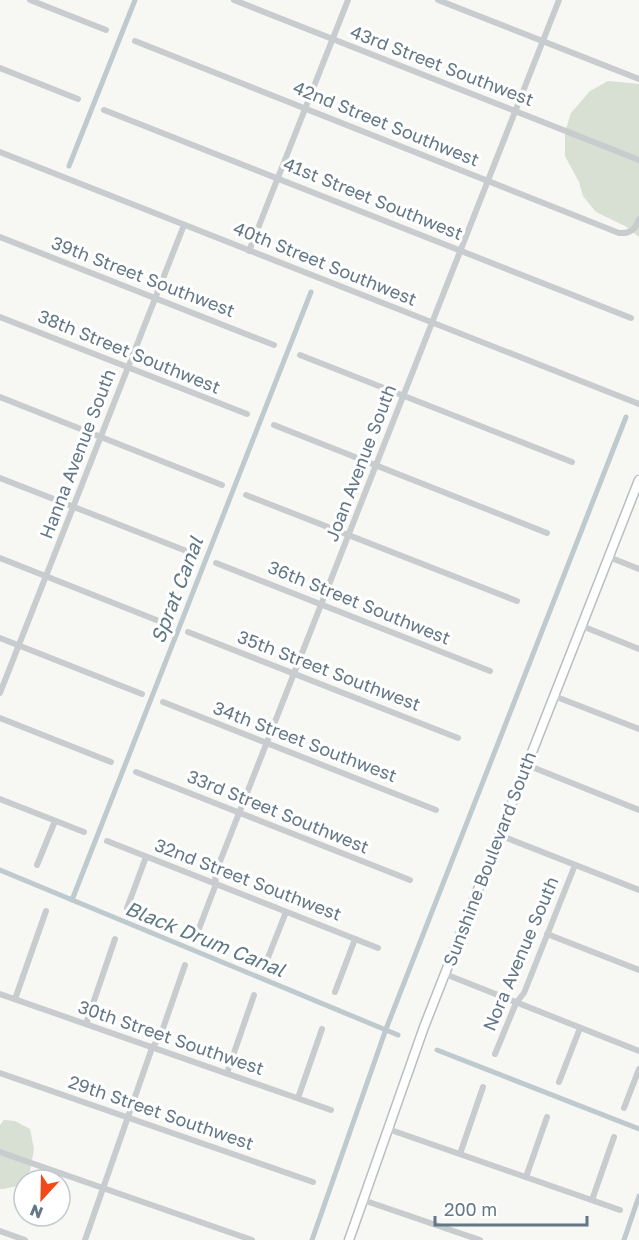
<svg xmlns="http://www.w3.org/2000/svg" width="639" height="1240" font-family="'Golos Text',sans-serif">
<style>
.green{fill:#d8dfd3}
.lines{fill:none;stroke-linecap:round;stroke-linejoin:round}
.canal{stroke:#bfcacf;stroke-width:5}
.secondary-casing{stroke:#b8bec2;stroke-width:11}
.street{stroke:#c9cccf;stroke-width:6}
.secondary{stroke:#fff;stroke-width:8}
.labels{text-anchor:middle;stroke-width:6;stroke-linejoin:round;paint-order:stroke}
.street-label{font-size:18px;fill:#637786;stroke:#fff}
.water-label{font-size:20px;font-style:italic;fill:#5f7983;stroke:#fff}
</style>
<rect width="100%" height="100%" fill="#f7f7f3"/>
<g class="green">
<path d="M608 81 639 84V237L625 226 596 212 583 196 579 182 565 156V132L571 113 590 91Z"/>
<path d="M4 1120 15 1121 30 1129 34 1149 30 1171 22 1185 3 1189H0V1125Z"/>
</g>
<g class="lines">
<g class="canal">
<path d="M69 166 135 0"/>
<path d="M0 870 398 1035"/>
<path d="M72 900 311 292"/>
<path d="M437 1050 639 1129"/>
<path d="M312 1240 386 1029 626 417"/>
<path d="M624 1240 639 1196"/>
</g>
<defs>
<path id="secondary" d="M349 1240 424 1027 639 480"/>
</defs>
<use href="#secondary" class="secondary-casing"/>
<g class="street">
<path d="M30 0 106 30"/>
<path d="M234 0 639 160"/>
<path d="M438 0 639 79"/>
<path d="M135 41 619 233C631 234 635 229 639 219"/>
<path d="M0 68 78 99"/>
<path d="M104 110 631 318"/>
<path d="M0 152 639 404"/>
<path d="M0 237 274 345"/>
<path d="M249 251 348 0"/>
<path d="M0 317 247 414"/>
<path d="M300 355 572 462"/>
<path d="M0 397 222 485"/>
<path d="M274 425 547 533"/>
<path d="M0 478 194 554"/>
<path d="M246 495 517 601"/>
<path d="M609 557 639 569"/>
<path d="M0 558 169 625"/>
<path d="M216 563 490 671"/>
<path d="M582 626 639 649"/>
<path d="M188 632 458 738"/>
<path d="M0 638 142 694"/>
<path d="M0 693 184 225"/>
<path d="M554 696 639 729"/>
<path d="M163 702 436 810"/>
<path d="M0 718 111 762"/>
<path d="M527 765 639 810"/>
<path d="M136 772 410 880"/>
<path d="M0 799 84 832"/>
<path d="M499 835 639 890"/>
<path d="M107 841 378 948"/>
<path d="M37 865 55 821"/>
<path d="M127 908 146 857"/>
<path d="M547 934 639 970"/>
<path d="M195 939 216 884 215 876 219 864 559 0"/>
<path d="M267 960 286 912"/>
<path d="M445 974 639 1051"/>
<path d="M335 992 355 939"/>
<path d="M0 994 331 1110"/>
<path d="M15 999 46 911"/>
<path d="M86 1024 115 939"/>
<path d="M495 1054 516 1003 524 993 575 865"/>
<path d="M0 1073 313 1182"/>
<path d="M227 1073 254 995"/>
<path d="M559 1082 580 1028"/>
<path d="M298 1098 322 1029"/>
<path d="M624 1108 639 1069"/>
<path d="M388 1129 620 1210"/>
<path d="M0 1152 252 1240"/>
<path d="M460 1154 483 1087"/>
<path d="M526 1177 547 1117"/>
<path d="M363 1200 480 1240"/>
<path d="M592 1200 614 1137"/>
<path d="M0 1231 25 1240"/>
<path d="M85 1240 152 1048 160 1037 185 965"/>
</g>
<use href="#secondary" class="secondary"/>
</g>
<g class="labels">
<g class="street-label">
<text transform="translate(442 66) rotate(21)" y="6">43rd Street Southwest</text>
<text transform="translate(386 124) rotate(22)" y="6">42nd Street Southwest</text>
<text transform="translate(373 199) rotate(22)" y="6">41st Street Southwest</text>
<text transform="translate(325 264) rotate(22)" y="6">40th Street Southwest</text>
<text transform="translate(143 277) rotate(21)" y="6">39th Street Southwest</text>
<text transform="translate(129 352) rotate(22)" y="6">38th Street Southwest</text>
<text transform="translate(78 454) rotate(-69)" y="6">Hanna Avenue South</text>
<text transform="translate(361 463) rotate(-69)" y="6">Joan Avenue South</text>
<text transform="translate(359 603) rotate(22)" y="6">36th Street Southwest</text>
<text transform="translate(329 671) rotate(21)" y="6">35th Street Southwest</text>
<text transform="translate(305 742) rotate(21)" y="6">34th Street Southwest</text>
<text transform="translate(278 812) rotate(22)" y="6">33rd Street Southwest</text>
<text transform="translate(490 859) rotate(-69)" y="6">Sunshine Boulevard South</text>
<text transform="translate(248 880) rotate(21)" y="6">32nd Street Southwest</text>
<text transform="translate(521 954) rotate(-67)" y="6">Nora Avenue South</text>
<text transform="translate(171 1038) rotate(19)" y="6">30th Street Southwest</text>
<text transform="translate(161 1113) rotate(19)" y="6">29th Street Southwest</text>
</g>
<g class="water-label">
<text transform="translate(177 590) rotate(-69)" y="7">Sprat Canal</text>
<text transform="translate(205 939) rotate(22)" y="7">Black Drum Canal</text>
</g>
</g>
<g transform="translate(42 1198) rotate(202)"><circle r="28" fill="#ffffff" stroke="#c1c9cf" stroke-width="1.5"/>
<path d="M0-4.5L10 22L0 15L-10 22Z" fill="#f14919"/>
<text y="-9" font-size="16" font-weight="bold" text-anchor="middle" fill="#637786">N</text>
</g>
<path d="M435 1216v9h152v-9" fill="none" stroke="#637786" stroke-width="3"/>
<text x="444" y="1216" font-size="18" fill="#637786" stroke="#ffffff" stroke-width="4.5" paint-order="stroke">200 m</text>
</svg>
